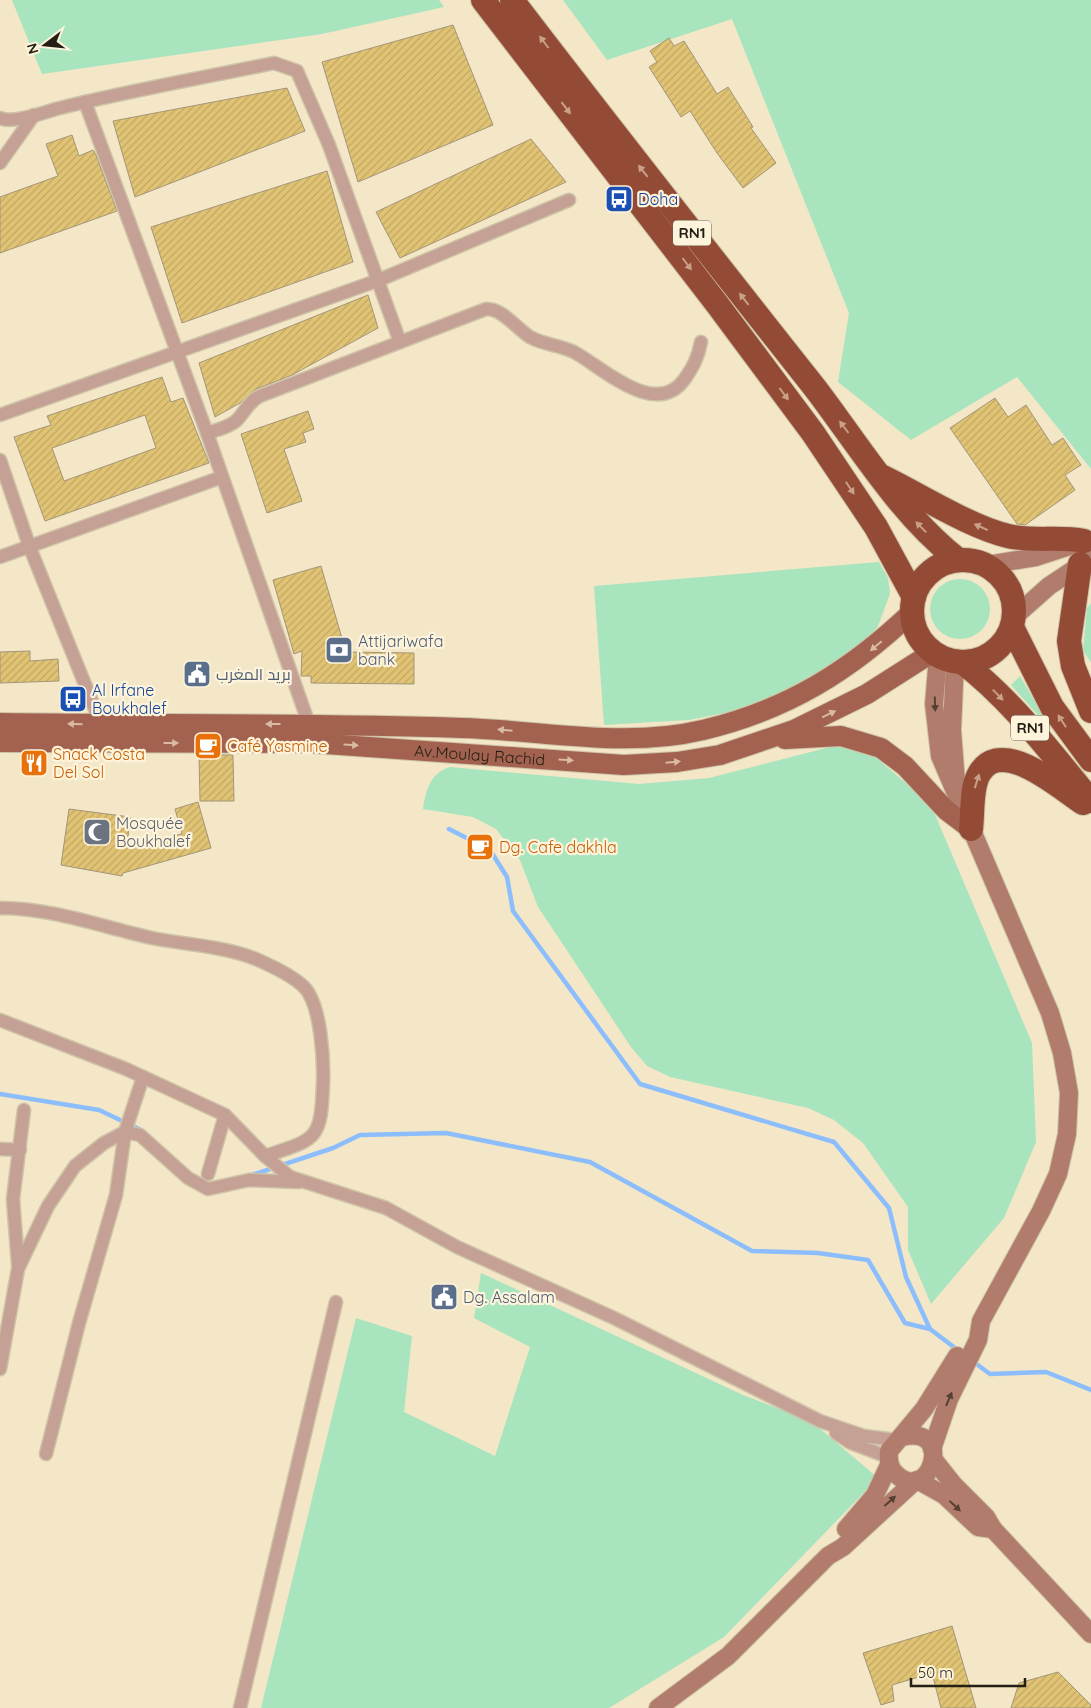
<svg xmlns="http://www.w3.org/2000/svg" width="1091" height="1708" font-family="Quicksand,Cairo,sans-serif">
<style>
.green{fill:#a8e4bd}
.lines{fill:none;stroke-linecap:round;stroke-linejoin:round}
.stream{stroke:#8cbdfc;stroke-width:4.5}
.building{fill:url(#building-hatch);stroke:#a29679;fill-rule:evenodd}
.street-casing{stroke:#cec3a7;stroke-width:15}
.secondary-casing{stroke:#cec3a7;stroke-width:20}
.primary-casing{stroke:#cec3a7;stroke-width:22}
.highway-casing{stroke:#cec3a7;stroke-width:26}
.street{stroke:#c5a095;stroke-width:12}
.secondary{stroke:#b17c6c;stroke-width:18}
.primary{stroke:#a2624f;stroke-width:20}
.highway{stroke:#944b35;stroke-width:24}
.oneway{fill:#c9a088}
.oneway2{fill:#d9baa3}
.oneway3{fill:#554033}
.labels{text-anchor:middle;stroke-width:4.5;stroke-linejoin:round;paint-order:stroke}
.shield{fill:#fef4db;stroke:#655f50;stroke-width:1}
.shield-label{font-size:15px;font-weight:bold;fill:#241f14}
.transit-label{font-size:16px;fill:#164399;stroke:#fef4db;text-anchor:start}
.service-label{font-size:16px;fill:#4e5e75;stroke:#fef4db;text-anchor:start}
.food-label{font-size:16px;fill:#c56008;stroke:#fef4db;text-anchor:start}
.street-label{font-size:16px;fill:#241f14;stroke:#fef4db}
.worship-label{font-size:16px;fill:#5b616d;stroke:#fef4db;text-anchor:start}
</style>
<defs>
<pattern id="building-hatch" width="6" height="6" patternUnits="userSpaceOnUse" patternTransform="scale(1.25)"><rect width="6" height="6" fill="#e1c374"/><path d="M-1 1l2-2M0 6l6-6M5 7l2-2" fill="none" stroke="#c1a764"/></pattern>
</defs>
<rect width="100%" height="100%" fill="#f3e7c7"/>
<g class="green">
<path d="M12 0H439L444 7 322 34 42 74Z"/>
<path d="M563 0H1091V469L1017 377 911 440 838 382 849 313 732 19 607 60Z"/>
<path d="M879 562 888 578 890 594 878 626 869 638 805 683 763 701 724 713 689 720 604 725 594 586Z"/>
<circle cx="960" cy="609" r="30"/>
<path d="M1091 603V662L1083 651 1087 608Z"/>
<path d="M1020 676 1052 731 1011 685Z"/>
<path d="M830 747H841L873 755 931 805 1032 1043 1036 1142 1004 1218 931 1304 908 1250V1207L863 1143 834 1120 808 1108 670 1077 647 1066 631 1047 538 907 520 860 496 829 473 817 423 809C426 790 430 773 450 767L639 784 709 778Z"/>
<path d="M481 1273 743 1395 811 1421 878 1478 724 1637 609 1708H261L356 1318 412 1336 404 1412 495 1456 530 1347 474 1318Z"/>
</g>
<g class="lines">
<g class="stream">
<path d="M449 829 490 850 507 877 513 911 640 1084 834 1142 889 1208 906 1277 930 1329 959 1351"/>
<path d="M0 1094 99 1110 139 1129"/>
<path d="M252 1175 333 1148 360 1135 446 1133 590 1162 752 1251 818 1253 868 1260 905 1323 930 1329"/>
<path d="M971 1360 990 1374 1046 1372 1091 1390"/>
</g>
</g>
<g class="building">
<path d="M453 25 493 125 358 182 322 62Z"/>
<path d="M669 38 674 46 684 41 717 94 728 87 753 127 751 128 776 163 743 188 717 153 690 111 681 117 649 67 657 62 650 51Z"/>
<path d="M287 88 305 131 135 197 113 121Z"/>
<path d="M72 135 79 156 93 150 96 155 117 211 0 253V197L58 176 46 144Z"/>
<path d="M531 139 566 182 400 258 376 212Z"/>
<path d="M327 171 353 262 182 323 151 227Z"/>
<path d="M368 295 378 328 292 375 256 389 240 403 215 417 199 363Z"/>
<path d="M162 377 171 402 183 398 209 463 45 521 14 437 51 425 47 416ZM145 415 156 448 64 481 52 448Z"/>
<path d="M995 398 1008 417 1026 405 1052 445 1063 438 1081 465 1065 475 1075 490 1025 525 1017 524 950 428Z"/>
<path d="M308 411 314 429 303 433 306 442 284 449 302 501 267 513 241 434Z"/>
<path d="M321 566 346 652 414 653V684L311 683V676H301L302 651 294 654 273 580Z"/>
<path d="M30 651V661L58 659 59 681 0 683V652Z"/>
<path d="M199 755H233L234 801H200Z"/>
<path d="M198 802 211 848 123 873 122 876 61 865 69 809 130 817 127 846 182 834 175 809Z"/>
<path d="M952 1626 976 1708H941L932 1673 892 1685 894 1701 881 1705 863 1653Z"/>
<path d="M1058 1672 1091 1705V1708H1011L1019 1683Z"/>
</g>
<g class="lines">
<defs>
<g id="street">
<path d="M85 102 207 433 311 730"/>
<path d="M0 118C12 124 43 113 56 109 128 91 202 78 274 63L297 71 329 145 400 342"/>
<path d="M0 163 34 115"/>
<path d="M0 415 379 280 569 200"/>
<path d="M207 433C217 430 227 428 236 421 245 412 248 402 260 396L486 309C502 308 517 329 530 337 544 345 560 345 574 352 602 367 655 419 684 380 693 367 698 358 701 342"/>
<path d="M0 460 30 548 101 724"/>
<path d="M0 557 222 477"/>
<path d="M0 908C52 908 102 927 152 938 187 945 224 946 256 959 272 966 294 976 305 988 321 1006 324 1060 323 1084 321 1140 317 1139 265 1156"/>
<path d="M0 1020 126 1069 225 1115 265 1156 290 1177 386 1208 457 1247 614 1318 820 1421 864 1436 896 1440"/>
<path d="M0 1149 20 1150"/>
<path d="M208 1174 225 1115"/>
<path d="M18 1264 13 1199 24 1110"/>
<path d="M0 1369 18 1269 48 1206 75 1166 104 1143 125 1132 140 1135 188 1178 208 1189 249 1180 299 1182"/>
<path d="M836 1433 851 1443 888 1457"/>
<path d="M46 1454 79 1323 116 1195 125 1132 143 1077"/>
<path d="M240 1708 336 1302"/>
</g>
<g id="secondary">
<path d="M987 565 1036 557 1079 543"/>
<path d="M1014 617 1049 586 1091 558"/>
<path d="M955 661 952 730 956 782"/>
<path d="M902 1437C956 1424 930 1505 897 1475 889 1469 888 1460 889 1451L924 1409 957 1356"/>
<path d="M932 1449 949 1399 978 1340 981 1321 1041 1211 1058 1174 1067 1134 1069 1093 1062 1053 1050 1013 940 756 934 704 938 656"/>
<path d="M934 1460 953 1484 986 1517 993 1529 1091 1634"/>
<path d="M917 1480 944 1495 978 1527 993 1529"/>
<path d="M846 1529 875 1495 889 1465"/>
<path d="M658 1708 728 1656 828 1556 843 1547 915 1481"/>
</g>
<g id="primary">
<path d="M0 723C154 725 308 723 462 728 542 730 623 749 703 730 787 710 850 671 912 612"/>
<path d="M785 739 841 736 881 748 905 766 946 810 971 829"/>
<path id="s1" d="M0 742 312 743 624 765 677 762 720 755 794 730 867 694 933 652"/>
</g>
<g id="highway">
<path d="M483 0 717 304 813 433 876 527 914 597"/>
<path d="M512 0C612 131 713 259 815 388 860 447 899 513 957 559"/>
<path d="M883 477C920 495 970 527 1008 536 1033 542 1059 536 1084 541"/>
<circle cx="963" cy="611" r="51"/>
<path d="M1080 564 1069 641 1073 666 1091 711"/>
<path d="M1012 627 1052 707 1091 760"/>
<path d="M962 662C1012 700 1051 753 1091 801"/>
<path d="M971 829C973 813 971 790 978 776 999 733 1060 788 1083 803"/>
</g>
</defs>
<use href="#street" class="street-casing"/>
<use href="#secondary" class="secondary-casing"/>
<use href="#primary" class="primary-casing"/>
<use href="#highway" class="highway-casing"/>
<use href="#street" class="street"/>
<use href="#secondary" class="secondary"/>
<use href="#primary" class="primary"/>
<use href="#highway" class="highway"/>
</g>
<defs><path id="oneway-solid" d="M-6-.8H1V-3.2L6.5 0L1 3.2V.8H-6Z" transform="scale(1.25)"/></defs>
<g class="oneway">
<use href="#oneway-solid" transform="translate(544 42) rotate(-127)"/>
<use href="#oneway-solid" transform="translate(566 108) rotate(52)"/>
<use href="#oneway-solid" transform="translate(643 171) rotate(-128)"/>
<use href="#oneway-solid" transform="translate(687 264) rotate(53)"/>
<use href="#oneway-solid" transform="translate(744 299) rotate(-128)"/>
<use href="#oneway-solid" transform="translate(784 394) rotate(53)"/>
<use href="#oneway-solid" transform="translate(844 427) rotate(-127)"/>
<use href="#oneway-solid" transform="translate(850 488) rotate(56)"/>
<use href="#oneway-solid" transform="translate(921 527) rotate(-134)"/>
<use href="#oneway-solid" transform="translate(981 527) rotate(-156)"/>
<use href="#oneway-solid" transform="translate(998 695) rotate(46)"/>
<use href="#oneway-solid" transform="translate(1062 721) rotate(-123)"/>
<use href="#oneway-solid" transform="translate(977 781) rotate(-73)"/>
</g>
<g class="oneway2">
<use href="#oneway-solid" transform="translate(876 646) rotate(140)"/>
<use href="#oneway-solid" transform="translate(829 714) rotate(-26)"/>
<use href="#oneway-solid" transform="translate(75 724) rotate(-179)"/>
<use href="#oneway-solid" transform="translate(273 724) rotate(180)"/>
<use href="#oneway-solid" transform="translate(505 730) rotate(-175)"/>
<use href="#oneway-solid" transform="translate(171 743)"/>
<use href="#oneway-solid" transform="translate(351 745) rotate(3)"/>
<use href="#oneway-solid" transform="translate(566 760) rotate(4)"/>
<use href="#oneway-solid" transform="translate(673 762) rotate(-5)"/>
</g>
<g class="oneway3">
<use href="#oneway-solid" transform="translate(935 704) rotate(88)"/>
<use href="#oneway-solid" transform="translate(949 1399) rotate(-67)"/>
<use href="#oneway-solid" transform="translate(890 1501) rotate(-42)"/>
<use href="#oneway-solid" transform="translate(955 1506) rotate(43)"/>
</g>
<defs>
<symbol id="bus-square" viewBox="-11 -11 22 22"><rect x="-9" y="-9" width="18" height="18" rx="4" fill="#1a4fb4" stroke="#fef4db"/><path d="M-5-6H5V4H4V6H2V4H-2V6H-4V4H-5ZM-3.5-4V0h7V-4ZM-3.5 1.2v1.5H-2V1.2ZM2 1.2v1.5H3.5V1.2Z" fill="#fff"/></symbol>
<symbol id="bank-square" viewBox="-11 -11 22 22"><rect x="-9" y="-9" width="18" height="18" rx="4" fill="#5c6f8a" stroke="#fef4db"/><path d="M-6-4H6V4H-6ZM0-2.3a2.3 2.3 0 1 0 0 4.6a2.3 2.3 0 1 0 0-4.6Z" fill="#fff"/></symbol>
<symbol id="civic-square" viewBox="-11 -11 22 22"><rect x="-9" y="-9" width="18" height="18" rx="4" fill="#5c6f8a" stroke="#fef4db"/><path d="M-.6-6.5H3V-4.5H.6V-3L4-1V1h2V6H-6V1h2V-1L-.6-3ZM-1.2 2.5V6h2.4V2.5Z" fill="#fff"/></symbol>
<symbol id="cafe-square" viewBox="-11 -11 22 22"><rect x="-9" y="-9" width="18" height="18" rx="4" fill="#e8710a" stroke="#fef4db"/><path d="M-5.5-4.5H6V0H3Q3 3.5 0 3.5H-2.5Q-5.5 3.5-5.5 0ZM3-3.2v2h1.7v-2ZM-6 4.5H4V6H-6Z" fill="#fff"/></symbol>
<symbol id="restaurant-square" viewBox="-11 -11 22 22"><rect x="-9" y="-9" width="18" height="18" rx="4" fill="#e8710a" stroke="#fef4db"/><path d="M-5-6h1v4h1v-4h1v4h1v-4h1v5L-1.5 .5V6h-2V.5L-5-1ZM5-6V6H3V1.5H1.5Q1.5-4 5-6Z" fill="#fff"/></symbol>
<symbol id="mosque-square" viewBox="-11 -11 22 22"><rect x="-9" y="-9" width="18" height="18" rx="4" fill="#6b7280" stroke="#fef4db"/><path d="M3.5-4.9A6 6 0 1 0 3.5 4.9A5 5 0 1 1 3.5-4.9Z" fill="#fff"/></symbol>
</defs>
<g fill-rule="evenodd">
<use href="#bus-square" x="603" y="183" width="32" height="32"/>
<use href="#bank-square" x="323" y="634" width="32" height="32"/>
<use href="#civic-square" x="181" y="658" width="32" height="32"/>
<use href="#bus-square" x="57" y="683" width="32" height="32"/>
<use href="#cafe-square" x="192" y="730" width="32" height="32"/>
<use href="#restaurant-square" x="18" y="747" width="32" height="32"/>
<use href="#mosque-square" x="81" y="816" width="32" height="32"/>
<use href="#cafe-square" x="464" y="831" width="32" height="32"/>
<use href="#civic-square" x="428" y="1281" width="32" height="32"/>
</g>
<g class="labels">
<g class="shield">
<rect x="673" y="220.5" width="38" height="25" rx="4"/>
<rect x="1011" y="715.5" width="38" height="25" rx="4"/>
</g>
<g class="shield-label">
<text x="692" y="238">RN1</text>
<text x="1030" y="733">RN1</text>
</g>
<g class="transit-label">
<text x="638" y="205">Doha</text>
<text x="92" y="696">Al Irfane<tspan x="92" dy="18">Boukhalef</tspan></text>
</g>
<g class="service-label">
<text x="358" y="647">Attijariwafa<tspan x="358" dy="18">bank</tspan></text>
<text x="216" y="680">بريد المغرب</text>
<text x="463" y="1303">Dg. Assalam</text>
</g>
<g class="food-label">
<text x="227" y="752">Café Yasmine</text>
<text x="53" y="760">Snack Costa<tspan x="53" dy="18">Del Sol</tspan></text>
<text x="499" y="853">Dg. Cafe dakhla</text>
</g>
<g class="street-label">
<text dy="6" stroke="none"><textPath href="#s1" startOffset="480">Av.Moulay Rachid</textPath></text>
</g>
<g class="worship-label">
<text x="116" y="829">Mosquée<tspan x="116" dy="18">Boukhalef</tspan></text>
</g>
</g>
<g transform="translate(45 45) rotate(254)" stroke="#fef4db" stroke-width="4" paint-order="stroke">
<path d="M0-4L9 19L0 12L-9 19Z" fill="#241f14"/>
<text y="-8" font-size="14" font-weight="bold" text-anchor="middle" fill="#241f14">N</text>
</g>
<path d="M911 1678v8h114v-8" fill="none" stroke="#241f14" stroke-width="2.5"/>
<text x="918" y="1678" font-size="15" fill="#241f14" stroke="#fef4db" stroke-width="4" paint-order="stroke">50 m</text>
</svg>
